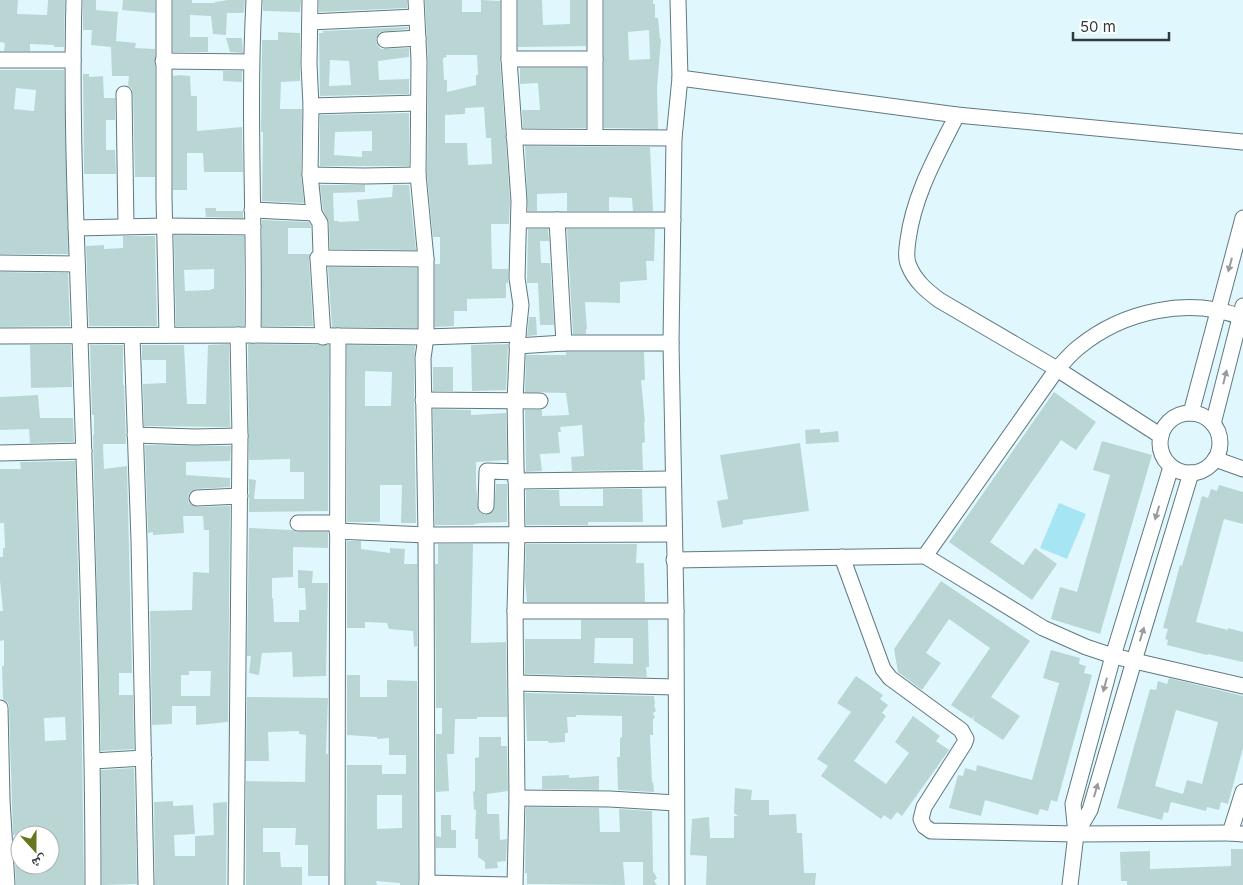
<svg xmlns="http://www.w3.org/2000/svg" width="1243" height="885" font-family="Inter,'Noto Naskh Arabic',sans-serif">
<style>
.green{fill:#a6e5f3}
.building{fill:#b9d6d5;fill-rule:evenodd}
.lines{fill:none;stroke-linecap:round;stroke-linejoin:round}
.minor-casing{stroke:#5f797f;stroke-width:17}
.minor{stroke:#fff;stroke-width:15}
.oneway{fill:#979c9e}
</style>
<rect width="100%" height="100%" fill="#e0f8fd"/>
<path class="green" d="M1059 503 1086 514 1067 559 1040 548Z"/>
<g class="building">
<path d="M0 0H18L17 13 18 14 47 15 48 0H65L64 47H54V45L30 44V51H4L5 43 0 42Z"/>
<path d="M83 0H96V10L118 12 116 41 136 43 135 48 155 49V177H135L133 94 132 89 128 86 129 76H112L111 47 91 45 92 30H83Z"/>
<path d="M123 0H155V13L122 10Z"/>
<path d="M173 0H192V3H215V2L228 0H245L244 12 242 13H227L226 35 213 34 211 16 190 15V37H208V52H173Z"/>
<path d="M263 0H301L300 12 263 11Z"/>
<path d="M319 0H407V8L319 12Z"/>
<path d="M425 0H462V12H481V0L500 1V60L510 201 509 224H491L492 269H508V283H506V298L467 299V311H454V326L435 327V264H440V237H433L427 175 428 61ZM446 55H477L478 75H476V85L447 92V80H444L443 58 447 57ZM484 107 486 138H491L492 164 468 165 467 143H445V115L465 114V108Z"/>
<path d="M518 0H542L543 25 570 24V0H586V46L518 47Z"/>
<path d="M604 0H653V4H655V18H658L660 39H661L657 88 658 129 604 128ZM649 30 650 59 629 60 628 32Z"/>
<path d="M408 27V29L380 32 376 40 377 45 381 49 409 48V57L378 61 379 80 409 79V94L320 96 319 33H323V31ZM330 60 349 61 351 85 329 86Z"/>
<path d="M278 32 300 33V81L281 82 280 109H302L301 175 304 203 262 201 263 132H261L262 40H278Z"/>
<path d="M226 38H242L243 53 230 52Z"/>
<path d="M520 68H586V128H523L522 110H540L538 83 520 84Z"/>
<path d="M0 70H64L68 254H0ZM16 88 36 90 34 111 14 109Z"/>
<path d="M223 71H242V82L223 81Z"/>
<path d="M83 74H89V77L103 76 104 98H115V120H106V150H115L116 174H84Z"/>
<path d="M180 75 190 76 191 96H197V131L242 127 243 172H204L203 153H187V190H173V76Z"/>
<path d="M409 113V166H320V115ZM372 131V151H362V157L334 155 335 132Z"/>
<path d="M525 146 650 147 653 211H633L632 198 609 197V211H567V193L537 194V211H528Z"/>
<path d="M320 185H365V192L333 193 334 221H338L339 222 359 221 357 200 392 197 393 185H409L416 250 330 249 329 223 323 210Z"/>
<path d="M205 208H216V211H243V218L206 217Z"/>
<path d="M262 220 309 222 311 226V228H288V254H310L309 259 313 326H262Z"/>
<path d="M528 229H548L549 241H540L541 263H550L554 325H540L538 283H527Z"/>
<path d="M567 229H655L654 261H646L647 280 620 282V303L585 302 587 329H586V334H573Z"/>
<path d="M174 235 244 236V326H176ZM214 269V289H211V290L185 291 184 270Z"/>
<path d="M123 236H155L157 326H89L86 246 104 245V249L123 248Z"/>
<path d="M328 267 417 268V328L332 327Z"/>
<path d="M0 272 68 273 70 326 0 327Z"/>
<path d="M529 317H536L537 335 527 336Z"/>
<path d="M229 344 230 427 144 426 143 384 166 383V360H142V345H184L187 404H206L208 345Z"/>
<path d="M248 344 329 345 328 511 249 512V479L256 480 254 499H304V472H290V459L249 460Z"/>
<path d="M508 344 506 390 472 391 471 345Z"/>
<path d="M30 345H71L72 387 31 388Z"/>
<path d="M90 345H123V385H124L126 444H103L104 469 127 466 132 673H119V695H133L134 749 101 751 93 435H94V415H92Z"/>
<path d="M347 345 415 346 414 358V400L416 523H401L402 485H380V522H347ZM365 371 392 372 391 406H365Z"/>
<path d="M566 352H644L645 380H641L645 422H644L645 442 642 443 643 470 572 471 571 457 584 456 582 425 560 427 561 432H558L560 453 540 454 542 471 526 472 525 410H542V416L569 415 566 393 525 392 526 355H566Z"/>
<rect x="433" y="367" width="20" height="24"/>
<path d="M1054 392 1096 422 1076 450 1061 440 990 542 1023 565 1035 548 1057 564 1032 600 949 542Z"/>
<path d="M38 395 40 418H73L74 442 30 443 29 429 0 430V397Z"/>
<path d="M433 409 471 410V415L506 413 507 460 476 462V484L478 510 482 514 486 515 494 510 496 484H507V522L481 523 474 524V525H435Z"/>
<path d="M820 429V433L838 431 839 442 806 444 805 430Z"/>
<path d="M1102 441 1152 455 1100 634 1051 619 1060 587 1077 592 1110 475 1093 470Z"/>
<path d="M800 443 809 511 743 520V524L722 528 717 501 728 499 720 455Z"/>
<path d="M145 445 231 446 230 461 186 462V475L230 478V487L196 489 189 493 188 498 189 503 197 507 230 506 228 722 196 725V706H172V724L152 725 150 611 192 610 193 572 209 573V530H204L203 516H183L184 533 153 535V532L148 533ZM189 671H211L210 696H181V675H189Z"/>
<path d="M75 461 81 680 84 885H16L15 865H53L51 835H13L9 708 8 703 3 699 2 666H4V640L0 641V611H3L0 581V557H3V548H5L4 523H0V469H21L20 462ZM65 717 66 740 45 741 44 718Z"/>
<path d="M1219 485 1243 492V524L1224 519 1196 622 1228 630V628L1243 632V662L1208 654 1207 655 1167 645 1168 640 1165 639 1168 629 1163 628 1180 565 1182 566 1202 496 1208 498 1211 489 1217 491Z"/>
<path d="M603 489H642L643 522H588V525H526V490H559L560 506H603Z"/>
<path d="M249 528 292 530 298 532H328V548L293 547V577L272 578V598H273L274 622H299V610H306L305 588H298V570L313 571 312 583H328L326 676 293 677 292 652 262 653 259 675 249 673 251 656H247Z"/>
<path d="M347 541H361V549L390 553V548L405 549 404 564H417V646L414 647 413 631 389 629 387 623 365 622V628H347Z"/>
<path d="M438 544H473L471 643 506 642 507 717H477V719H455L454 754H447L449 791 436 792V734H442V708H436L435 564H438Z"/>
<path d="M526 544H637L636 563H644L645 602H527L525 580Z"/>
<path d="M941 581 1030 641 991 697 1020 716 1003 740 973 720 975 715 972 719 951 705 990 648 949 619 926 653 941 663 922 690 898 672 894 649Z"/>
<path d="M581 620H648L649 667H646L647 677 525 674V639H581ZM595 638H633V664L594 663Z"/>
<path d="M1051 650 1080 658 1079 664 1086 666 1084 673 1092 675 1057 802 1051 800 1048 811 1040 809 1038 815 985 800 981 816 949 808 958 775 963 776 965 768 976 771 977 765 1032 780 1059 683 1043 678Z"/>
<path d="M347 675H360V697H387V680L417 681 418 885H400V883L376 881 377 885H346L347 765H382V774H406V755H389V738L377 739V737L347 735ZM377 795H402V828L377 829Z"/>
<path d="M856 676 883 695 880 699 888 705 882 713 886 716 854 761 886 784 909 753 895 742 913 716 940 736 936 741 949 750 902 816 897 812 891 820 884 815 881 819 821 776 828 766 817 759 851 712 837 703Z"/>
<path d="M1169 678 1243 696V748L1228 804 1221 802 1219 810 1207 807 1206 811 1171 802 1168 813 1164 812 1162 820 1117 808 1150 689 1156 690 1158 681 1167 684ZM1176 710 1218 722 1202 784 1187 780 1183 794 1155 786Z"/>
<path d="M525 693 654 696 655 704 654 705 656 711 653 713 655 718 653 719V735H650L652 782H653L654 792 618 790 617 757H620V738L622 737V716L576 715V717H567L568 733H565V742L549 743 548 741H527Z"/>
<path d="M247 697 328 698 326 754H328V876H308V845H295L296 828H263V852H280L281 867H302V885H246V781L305 782 306 735 299 734V731L268 732 269 761H246Z"/>
<path d="M479 737H501V746H507L508 791 487 794V813L488 814H499L500 840 507 839 506 861 497 862 498 868 485 869V862L478 857V839H475L476 809 474 810 473 792 475 791V758L479 757Z"/>
<path d="M134 768 137 884 102 885 101 770Z"/>
<path d="M569 775V778L599 776V790L542 789V776Z"/>
<path d="M735 788 752 790 751 800H769V815L796 814 797 833H802L804 873H816L815 885H706L707 856 690 855 692 819 709 817 710 838H734V816H738L734 813Z"/>
<path d="M173 801V806L193 805 195 834 174 835 175 856H195V836L214 835 213 803 227 802 226 885H155L154 802Z"/>
<path d="M526 807 599 808 600 832H620L619 809 652 811 653 871 657 878 654 881 657 885H643V862H623L625 885 527 884V873H525Z"/>
<path d="M441 815H451V830H456V848H436V836L441 837Z"/>
<path d="M1231 849H1243V885H1127V881H1121L1120 852 1150 851V869L1231 866Z"/>
</g>
<g class="lines">
<defs>
<g id="minor">
<path d="M74 0C71 113 76 225 80 338 86 520 93 703 93 885"/>
<path d="M164 0V197L167 335"/>
<path d="M310 0 309 64 311 106 310 175 314 213 320 223 321 254 318 258 323 337"/>
<path d="M416 0 419 61 418 175 426 259V337L423 358 426 535 427 885"/>
<path d="M509 0V59L519 201 517 278 521 305 518 334"/>
<path d="M310 22 416 17"/>
<path d="M385 40 418 38"/>
<path d="M509 59H595"/>
<path d="M0 60H73"/>
<path d="M163 61 251 62"/>
<path d="M680 78 957 115 1243 142"/>
<path d="M124 94 126 226"/>
<path d="M311 106 418 103"/>
<path d="M957 115C937 155 914 194 908 240 907 248 905 258 909 266 915 281 927 291 939 300L1057 369 1161 436"/>
<path d="M514 137 674 138"/>
<path d="M595 137V0"/>
<path d="M310 175 364 176 418 175"/>
<path d="M252 210 314 213"/>
<path d="M519 220H673"/>
<path d="M557 220 564 343"/>
<path d="M76 228 165 226 253 227"/>
<path d="M318 258 426 259"/>
<path d="M0 263 77 264"/>
<path d="M253 335C255 223 248 112 254 0"/>
<path d="M0 336 253 335 426 337 518 334 515 401 517 535 515 611 517 798 515 885"/>
<path d="M132 336 139 541 146 885"/>
<path d="M517 346 564 343H671"/>
<path d="M423 400 540 401"/>
<path d="M1191 413 1243 218"/>
<circle cx="1190" cy="443" r="30"/>
<path d="M1213 424 1243 306"/>
<path d="M135 435 195 437 240 436"/>
<path d="M0 453 84 451"/>
<path d="M1215 459 1243 469"/>
<path d="M516 481 672 479"/>
<path d="M197 498 240 496"/>
<path d="M486 506 487 471 516 472"/>
<path d="M298 523H337"/>
<path d="M337 531 426 535 673 534"/>
<path d="M925 556 1043 628 1086 647 1113 656 1243 686"/>
<path d="M842 557 883 669 890 678 961 730 966 739 964 744 924 807 921 819 924 826 931 831 1076 834 1230 833"/>
<path d="M674 560 925 556 1057 369C1064 362 1071 353 1079 347 1123 311 1189 296 1243 318"/>
<path d="M515 611H676"/>
<path d="M517 683 675 687"/>
<path d="M0 708 2 800 7 885"/>
<path d="M93 761 144 758"/>
<path d="M1243 792 1230 833 1243 834"/>
<path d="M517 798 610 799 676 803"/>
<path d="M1076 834 1090 810 1134 661 1191 473"/>
<path d="M427 883 509 885"/>
<path d="M236 885 240 436 238 335"/>
<path d="M337 885 338 336"/>
<path d="M677 885 676 611 671 343 674 138 680 78 678 0"/>
<path d="M1070 885 1076 834 1073 804 1113 656 1171 467"/>
</g>
</defs>
<use href="#minor" class="minor-casing"/>
<use href="#minor" class="minor"/>
</g>
<defs><path id="oneway-solid" d="M-6-.8H1V-3.2L6.5 0L1 3.2V.8H-6Z" transform="scale(1.25)"/></defs>
<g class="oneway">
<use href="#oneway-solid" transform="translate(1230 265) rotate(105)"/>
<use href="#oneway-solid" transform="translate(1225 377) rotate(-76)"/>
<use href="#oneway-solid" transform="translate(1157 513) rotate(107)"/>
<use href="#oneway-solid" transform="translate(1142 634) rotate(-73)"/>
<use href="#oneway-solid" transform="translate(1105 685) rotate(105)"/>
<use href="#oneway-solid" transform="translate(1096 790) rotate(-74)"/>
</g>
<g transform="translate(35 850) rotate(159)"><circle r="24" fill="#ffffff" stroke="#acb0b1"/>
<path d="M0-4L9 19L0 12L-9 19Z" fill="#69741e"/>
<text y="-8" font-size="14" font-weight="bold" text-anchor="middle" fill="#2f3a3c">ش</text>
</g>
<path d="M1073 32v8h96v-8" fill="none" stroke="#2f3a3c" stroke-width="2.5"/>
<text x="1080" y="32" font-size="15" fill="#2f3a3c" stroke="#ffffff" stroke-width="4" paint-order="stroke">50 m</text>
</svg>
